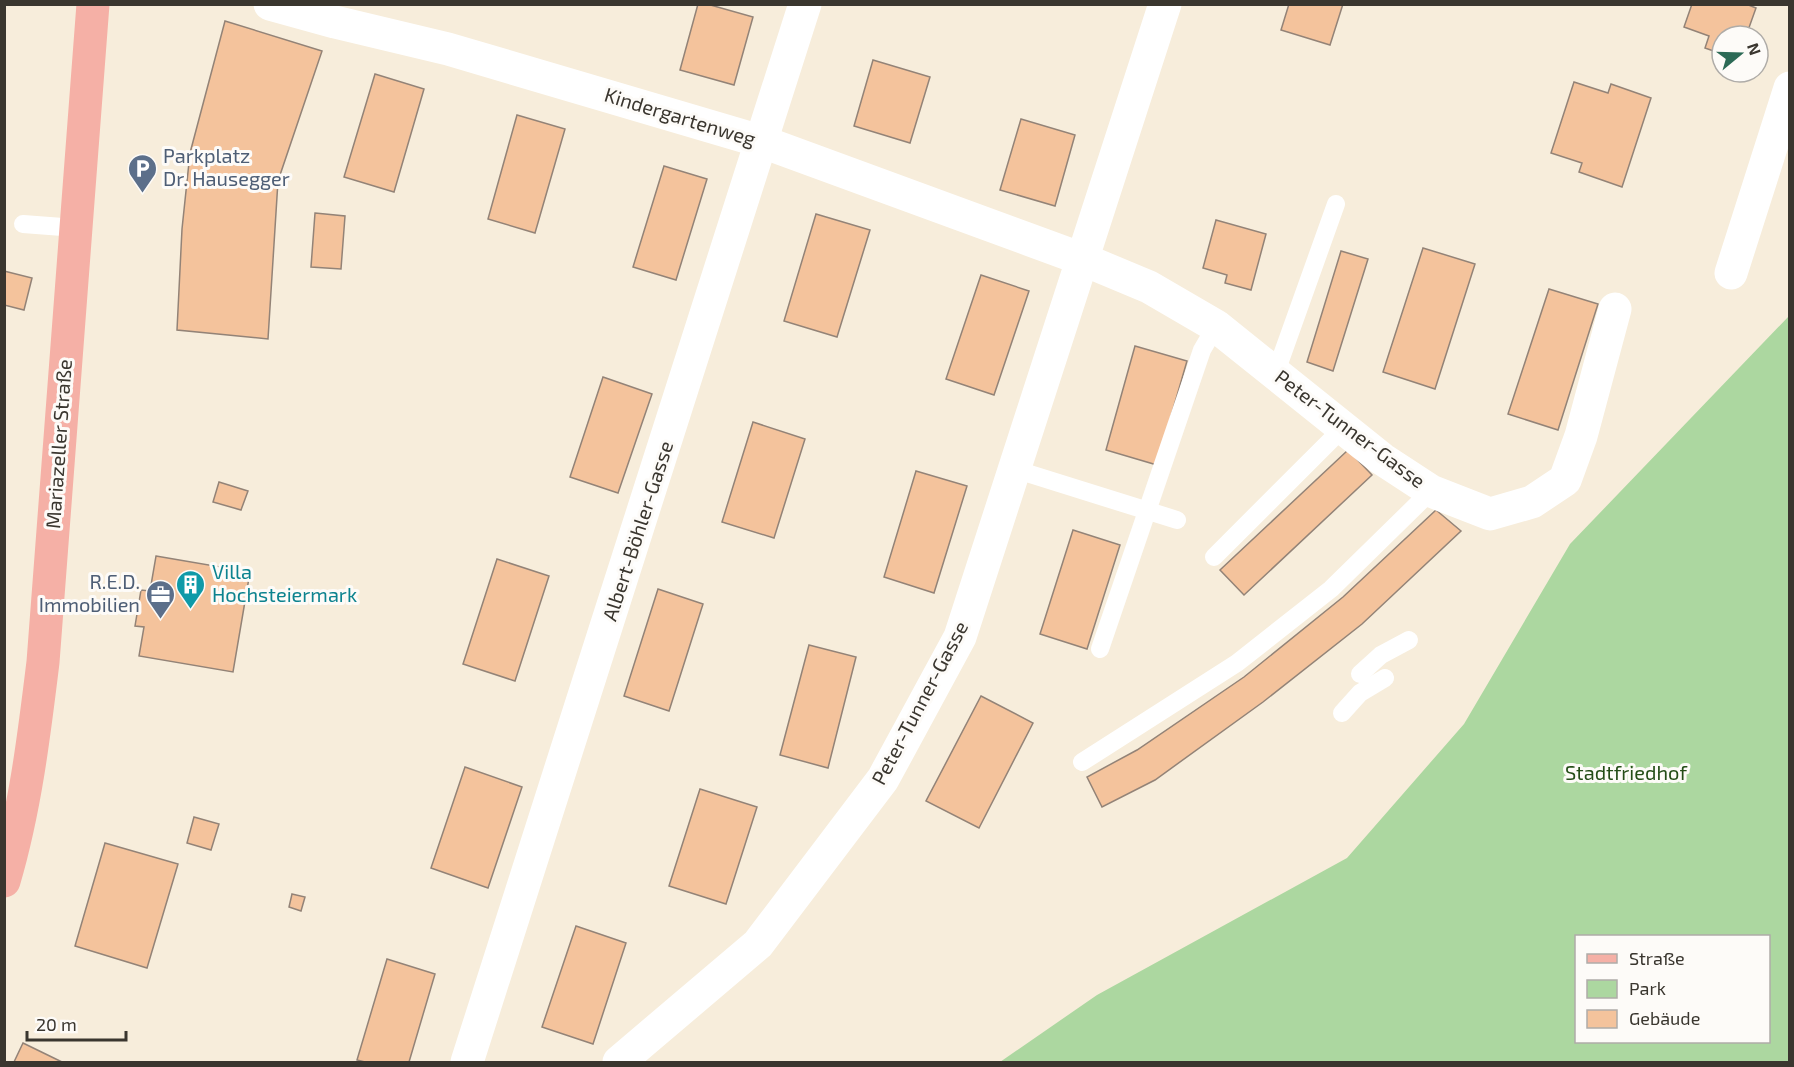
<svg xmlns="http://www.w3.org/2000/svg" width="1794" height="1067" font-family="'Exo 2',sans-serif">
<style>
.green{fill:#acd7a0;fill-rule:evenodd}
.building{fill:#f4c39c;stroke:#938377;stroke-width:1.5}
.lines{fill:none;stroke-linecap:round;stroke-linejoin:round}
.service{stroke:#fff;stroke-width:18}
.minor{stroke:#fff;stroke-width:33}
.primary{stroke:#f5b0a6;stroke-width:33}
.labels{text-anchor:middle;stroke-width:6;stroke-linejoin:round;paint-order:stroke}
.street-label{font-size:20px;fill:#3a362f;stroke:#fdfbf8}
.service-label{font-size:20px;fill:#4e5e75;stroke:#fdfbf8;text-anchor:start}
.culture-label{font-size:20px;fill:#0d838f;stroke:#fdfbf8;text-anchor:start}
.park-label{font-size:20px;fill:#244d17;stroke:#fdfbf8}
</style>
<rect width="100%" height="100%" fill="#f7eddb"/>
<path class="green" d="M1789 316V1062H1000L1097 995 1347 858 1464 724 1570 544ZM1576 936H1768V1042H1576Z"/>
<g class="building">
<path d="M698 4H707L753 17 734 85 680 70Z"/>
<path d="M1289 4H1343L1330 45 1281 30Z"/>
<path d="M1692 4H1746L1756 8 1746 36H1722V54L1705 48 1709 36 1684 27Z"/>
<path d="M225 21 322 51 278 181 268 339 177 330 182 229 190 153Z"/>
<path d="M873 60 930 77 910 143 854 126Z"/>
<path d="M375 74 424 89 394 192 344 177Z"/>
<path d="M1574 82 1608 93 1611 84 1651 98 1622 187 1579 172 1582 163 1551 153Z"/>
<path d="M517 115 565 129 535 233 488 219Z"/>
<path d="M1021 119 1075 135 1055 206 1000 190Z"/>
<path d="M664 166 707 179 676 280 633 267Z"/>
<path d="M315 213 345 216 341 269 311 267Z"/>
<path d="M816 214 870 230 837 337 784 321Z"/>
<path d="M1216 220 1266 234 1251 290 1225 283 1227 275 1203 268Z"/>
<path d="M1423 248 1475 264 1435 389 1383 372Z"/>
<path d="M1341 251 1368 259 1333 371 1307 362Z"/>
<path d="M4 271 32 278 24 310 4 305Z"/>
<path d="M981 275 1029 291 994 395 946 379Z"/>
<path d="M1549 289 1598 304 1558 430 1508 414Z"/>
<path d="M1135 346 1187 361 1157 465 1106 450Z"/>
<path d="M603 377 652 394 618 493 570 477Z"/>
<path d="M753 422 805 439 774 538 722 522Z"/>
<path d="M1348 450 1372 475 1244 595 1220 570Z"/>
<path d="M916 471 967 486 934 593 884 577Z"/>
<path d="M219 482 248 491 241 510 213 502Z"/>
<path d="M1436 510 1461 531 1362 624 1263 702 1155 780 1102 807 1087 777 1137 750 1244 677 1343 597Z"/>
<path d="M1073 530 1120 545 1087 649 1040 634Z"/>
<path d="M156 556 250 572 233 672 139 656 144 627 135 626 141 590 150 591Z"/>
<path d="M497 559 549 576 515 681 463 664Z"/>
<path d="M658 589 703 604 669 711 624 696Z"/>
<path d="M809 645 856 657 828 768 780 755Z"/>
<path d="M981 696 1033 723 979 828 926 801Z"/>
<path d="M465 767 522 787 488 888 431 868Z"/>
<path d="M700 789 757 807 726 904 669 886Z"/>
<path d="M194 817 219 824 211 850 187 843Z"/>
<path d="M105 843 178 864 147 968 75 946Z"/>
<path d="M292 894 305 897 301 911 289 907Z"/>
<path d="M576 926 626 943 593 1044 542 1027Z"/>
<path d="M387 959 435 974 409 1062H365L357 1060Z"/>
<path d="M23 1043 62 1062H14Z"/>
</g>
<g class="lines">
<g class="service">
<path d="M23 224 76 228"/>
<path d="M1276 372 1336 204"/>
<path d="M1014 469 1177 520"/>
<path d="M1214 557 1344 427"/>
<path d="M1100 649 1202 350 1216 326"/>
<path d="M1360 674 1381 655 1409 640"/>
<path d="M1342 713 1360 693 1385 678"/>
<path d="M1082 762 1237 663 1331 589 1431 491"/>
</g>
<g class="minor">
<path d="M270 4 335 22 448 49 763 142 1082 259 1149 287 1216 326 1382 459 1431 491 1490 514 1532 502 1565 480 1581 436 1615 309"/>
<path d="M1731 273 1790 88"/>
<path d="M467 1062 805 4"/>
<path d="M619 1062 758 944 883 779 960 637 1165 4"/>
</g>
<path class="primary" d="M4 881C25 810 34 736 43 662L93 4"/>
</g>
<defs>
<symbol id="parking-pin" viewBox="-11 -11 22 30"><path d="M0 17L-7.5 6A9.5 9.5 0 1 1 7.5 6Z" fill="#5c6f8a" stroke="#fdfbf8"/><path d="M-3.5-5.5H1a3.5 3.5 0 0 1 0 7H-1V5.5H-3.5ZM-1-3.4V-.6H.8a1.4 1.4 0 0 0 0-2.8Z" fill="#fff"/></symbol>
<symbol id="building-pin" viewBox="-11 -11 22 30"><path d="M0 17L-7.5 6A9.5 9.5 0 1 1 7.5 6Z" fill="#0f9aa8" stroke="#fdfbf8"/><path d="M-4-6H4V6H1V3H-1V6H-4ZM-2.5-4.3h1.7v1.8h-1.7ZM.8-4.3h1.7v1.8H.8ZM-2.5-1h1.7V.8h-1.7ZM.8-1h1.7V.8H.8Z" fill="#fff"/></symbol>
<symbol id="office-pin" viewBox="-11 -11 22 30"><path d="M0 17L-7.5 6A9.5 9.5 0 1 1 7.5 6Z" fill="#5c6f8a" stroke="#fdfbf8"/><path d="M-6-3h4V-5.5h4V-3h4V5H-6ZM-1-4.5V-3h2v-1.5ZM-6 0V1H6V0Z" fill="#fff"/></symbol>
</defs>
<g fill-rule="evenodd">
<use href="#parking-pin" x="126" y="152" width="33" height="45"/>
<use href="#building-pin" x="174" y="568" width="33" height="45"/>
<use href="#office-pin" x="144" y="578" width="33" height="45"/>
</g>
<g class="labels">
<g class="street-label">
<text transform="translate(680 117) rotate(17)" y="7">Kindergartenweg</text>
<text transform="translate(1350 429) rotate(37)" y="7">Peter-Tunner-Gasse</text>
<text transform="translate(59 444) rotate(-86)" y="7">Mariazeller Straße</text>
<text transform="translate(638 531) rotate(-72)" y="7">Albert-Böhler-Gasse</text>
<text transform="translate(920 703) rotate(-62)" y="7">Peter-Tunner-Gasse</text>
</g>
<g class="service-label">
<text x="163" y="163">Parkplatz<tspan x="163" dy="23">Dr. Hausegger</tspan></text>
<text x="140" y="589" text-anchor="end">R.E.D.<tspan x="140" dy="23">Immobilien</tspan></text>
</g>
<g class="culture-label">
<text x="212" y="579">Villa<tspan x="212" dy="23">Hochsteiermark</tspan></text>
</g>
<g class="park-label">
<text x="1626" y="780">Stadtfriedhof</text>
</g>
</g>
<rect width="1794" height="1067" fill="none" stroke="#3a362f" stroke-width="12"/>
<rect x="1575" y="935" width="195" height="108" fill="#fdfbf8" stroke="#afaca8" stroke-width="1.5"/>
<rect x="1587" y="954" width="30" height="9" fill="#f5b0a6" stroke="#afaca8" stroke-width="1.5"/>
<text x="1629" y="965" font-size="18" fill="#3a362f">Straße</text>
<rect x="1587" y="980" width="30" height="18" fill="#acd7a0" stroke="#afaca8" stroke-width="1.5"/>
<text x="1629" y="995" font-size="18" fill="#3a362f">Park</text>
<rect x="1587" y="1010" width="30" height="18" fill="#f4c39c" stroke="#afaca8" stroke-width="1.5"/>
<text x="1629" y="1025" font-size="18" fill="#3a362f">Gebäude</text>
<g transform="translate(1740 54) rotate(71)"><circle r="28" fill="#fdfbf8" stroke="#afaca8" stroke-width="1.5"/>
<path d="M0-4.5L10 22L0 15L-10 22Z" fill="#2c6a56"/>
<text y="-9" font-size="16" font-weight="bold" text-anchor="middle" fill="#3a362f">N</text>
</g>
<path d="M27 1031v9h99v-9" fill="none" stroke="#3a362f" stroke-width="3"/>
<text x="36" y="1031" font-size="18" fill="#3a362f" stroke="#fdfbf8" stroke-width="4.5" paint-order="stroke">20 m</text>
</svg>
